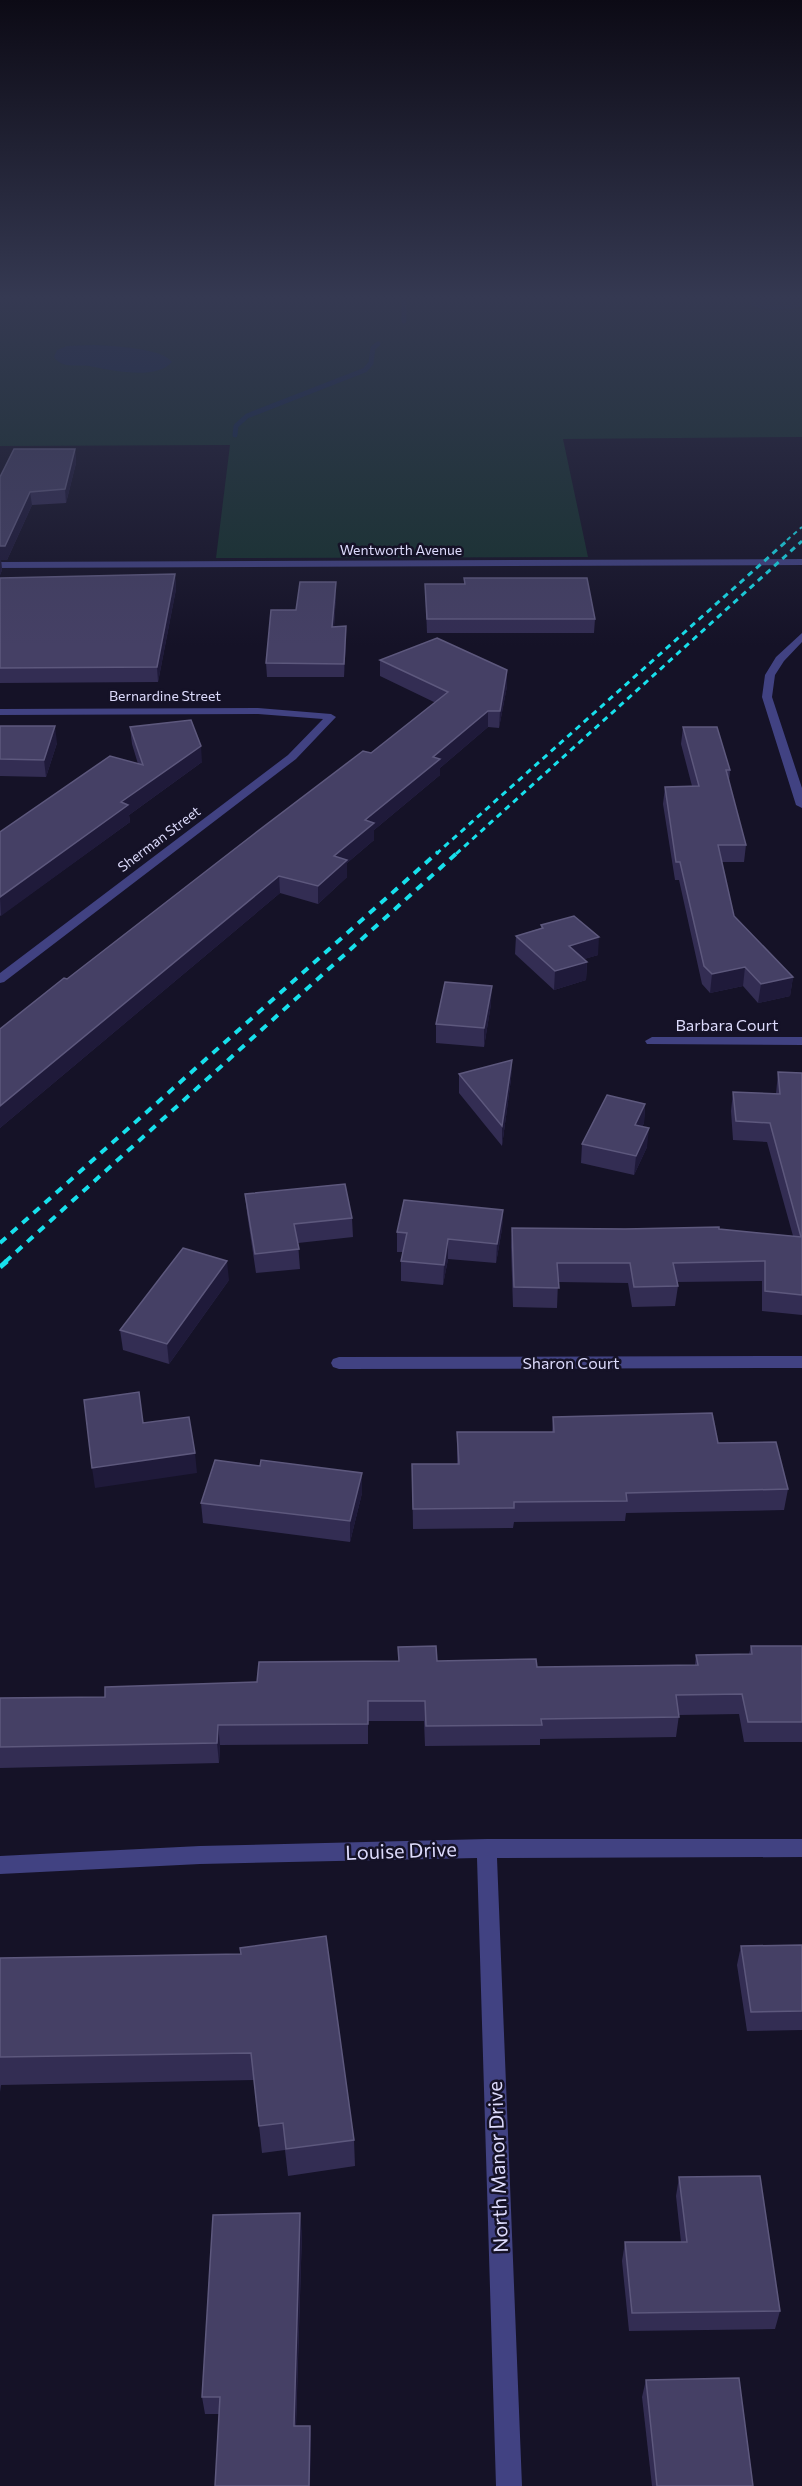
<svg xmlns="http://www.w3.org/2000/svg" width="802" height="2486" font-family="Commissioner,sans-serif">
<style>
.green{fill:#16312e}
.water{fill:#132a4a}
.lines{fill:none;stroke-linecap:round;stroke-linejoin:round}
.stream{stroke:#132a4a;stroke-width:5}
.minor{fill:#414282;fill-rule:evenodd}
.rail-far3{stroke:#17e0ec;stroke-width:2;stroke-dasharray:4.5 4;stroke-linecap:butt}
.rail-far2{stroke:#17e0ec;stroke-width:3;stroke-dasharray:6 5;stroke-linecap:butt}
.rail-far1{stroke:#17e0ec;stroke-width:4;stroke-dasharray:8 7;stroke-linecap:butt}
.rail{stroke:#17e0ec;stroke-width:5;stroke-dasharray:10 9;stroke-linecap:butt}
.wall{fill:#332d53}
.shaded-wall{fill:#1f1a3a}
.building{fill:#454065;stroke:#5d587d;stroke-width:1.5}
.labels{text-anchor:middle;stroke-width:5;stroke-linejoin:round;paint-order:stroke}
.far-street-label{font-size:14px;fill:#dddbfc;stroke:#151227}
.street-label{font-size:16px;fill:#dddbfc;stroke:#151227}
.near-street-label{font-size:20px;fill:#dddbfc;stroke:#151227}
</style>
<rect width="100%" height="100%" fill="#151227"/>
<!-- green -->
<path class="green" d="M 0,298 L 802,298 L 802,437 L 563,439 L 588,557 L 216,558 L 230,445 L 0,446 Z"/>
<!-- water -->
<g class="water">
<path d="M 752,298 L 802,298 L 802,307 C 785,310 765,313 750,304 Z"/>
<path d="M 95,345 C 112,346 162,348 172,362 C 155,381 111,370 89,366 C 76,364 62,369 54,357 L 57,350 L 67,346 Z"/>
</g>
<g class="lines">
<!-- stream -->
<g class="stream">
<path d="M 404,298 L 404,321"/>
<path d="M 235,435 L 236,426 L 247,416 L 365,370 L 371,363 L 373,348 L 378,344"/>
</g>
<!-- minor -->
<g class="minor">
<path d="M 802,559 L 802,565 L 0,568 L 0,562 Z"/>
<path d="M 802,633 L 802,642 L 784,661 L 775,675 L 772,697 L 802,788 L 802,808 L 796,805 L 762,697 L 765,675 L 776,657 Z"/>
<path d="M 258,708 L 331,714 L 336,717 L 296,759 L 4,982 L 0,983 L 0,973 L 288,755 L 323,719 L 258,714 L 0,715 L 0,709 Z"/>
<path d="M 652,1037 L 802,1037 L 802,1045 L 647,1044 L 645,1041 Z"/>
<path d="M 802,1356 L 802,1368 L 339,1369 L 333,1367 L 331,1363 L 333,1359 L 339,1357 Z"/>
<path d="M 487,1839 L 802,1839 L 802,1857 L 497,1858 L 522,2486 L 496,2486 L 477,1858 L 200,1864 L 0,1874 L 0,1856 L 200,1846 Z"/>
</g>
<!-- rail-far3 -->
<path class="rail-far3" d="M 787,540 L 802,527"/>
<!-- rail-far2 -->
<g class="rail-far2">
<path d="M 436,854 L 789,539"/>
<path d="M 456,854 L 802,541"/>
</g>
<!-- rail-far1 -->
<g class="rail-far1">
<path d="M 0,1243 L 438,852"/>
<path d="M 5,1262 L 458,852"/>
</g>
<!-- rail -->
<path class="rail" d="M 0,1267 L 7,1261"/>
</g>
<!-- wall -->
<g class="wall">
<path d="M 75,449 L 76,463 L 66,503 L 32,505 L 7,560 L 1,560 L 2,570 L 0,575 L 0,477 Z"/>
<path d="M 175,574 L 176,589 L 158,682 L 0,683 L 0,578 Z"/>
<path d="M 464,578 L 595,619 L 594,633 L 427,633 L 425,584 L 464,584 Z"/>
<path d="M 336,582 L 336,595 L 334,627 L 346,626 L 346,640 L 344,677 L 267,677 L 266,663 L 296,610 Z"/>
<path d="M 380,660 L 507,686 L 499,728 L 488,727 L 440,768 L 440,775 L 374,830 L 374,840 L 347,863 L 347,877 L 318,904 L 280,893 L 0,1128 L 0,1029 L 371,753 L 436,703 L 380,676 Z"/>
<path d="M 0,726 L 57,743 L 46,777 L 0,776 Z"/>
<path d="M 130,727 L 202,762 L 129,815 L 130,822 L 0,916 L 0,832 L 138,764 L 132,744 Z"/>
<path d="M 683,727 L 730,770 L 729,782 L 746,845 L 744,862 L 722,862 L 734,916 L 793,977 L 790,996 L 758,1003 L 743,986 L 710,993 L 702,984 L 679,880 L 675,880 L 663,804 L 665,787 L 692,786 L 681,744 Z"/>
<path d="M 541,925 L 598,955 L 584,959 L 587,962 L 586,980 L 554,990 L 515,954 L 516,936 L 541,928 Z"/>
<path d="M 491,1004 L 484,1047 L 436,1043 L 436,1024 Z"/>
<path d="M 512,1060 L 511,1079 L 502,1146 L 459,1093 L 459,1074 Z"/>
<path d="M 778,1072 L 802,1073 L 802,1315 L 762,1311 L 762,1281 L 677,1282 L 678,1286 L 675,1306 L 632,1307 L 628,1283 L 558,1282 L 557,1308 L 513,1307 L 511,1247 L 512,1228 L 719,1229 L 793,1236 L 767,1142 L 733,1140 L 731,1111 L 733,1092 L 776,1094 Z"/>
<path d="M 645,1104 L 644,1123 L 642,1127 L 647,1147 L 634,1175 L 581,1163 L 582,1144 Z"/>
<path d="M 245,1194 L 352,1218 L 353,1237 L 298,1243 L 300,1269 L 256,1273 L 247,1213 Z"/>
<path d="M 503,1210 L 502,1229 L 496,1263 L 448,1259 L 443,1285 L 401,1281 L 401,1261 L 403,1252 L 397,1252 L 397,1232 Z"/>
<path d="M 229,1280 L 169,1364 L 123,1350 L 120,1330 Z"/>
<path d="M 553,1417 L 718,1443 L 788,1489 L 784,1510 L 626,1513 L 625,1521 L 514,1522 L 513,1528 L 413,1529 L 412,1464 L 457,1464 L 457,1432 L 552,1432 Z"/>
<path d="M 260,1466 L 362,1493 L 350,1542 L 203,1523 L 201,1503 Z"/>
<path d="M 751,1646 L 802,1646 L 802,1742 L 744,1742 L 739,1714 L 679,1715 L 676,1737 L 540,1739 L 540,1745 L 425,1746 L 424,1721 L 368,1721 L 368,1744 L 220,1745 L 219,1763 L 0,1768 L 0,1698 L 105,1697 L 257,1682 L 437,1661 L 537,1667 L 695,1665 L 696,1655 L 749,1654 Z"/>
<path d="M 802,1945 L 802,2030 L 747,2031 L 737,1965 L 741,1946 Z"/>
<path d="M 241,1954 L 354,2140 L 355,2166 L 288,2176 L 285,2150 L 262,2153 L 254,2080 L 1,2085 L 0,2092 L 0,1958 Z"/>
<path d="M 679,2177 L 780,2311 L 775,2329 L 629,2331 L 622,2261 L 625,2242 L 681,2242 L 676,2196 Z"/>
<path d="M 302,2232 L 296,2426 L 310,2426 L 311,2443 L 219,2414 L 205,2414 L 202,2397 Z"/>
<path d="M 646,2380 L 753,2486 L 652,2486 L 642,2397 Z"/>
</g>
<!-- shaded-wall -->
<g class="shaded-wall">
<path d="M 75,449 L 76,463 L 66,503 L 65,489 Z"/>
<path d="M 30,492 L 32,505 L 7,560 L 1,560 L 2,570 L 0,575 L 0,546 Z"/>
<path d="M 175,574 L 176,589 L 158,682 L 157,667 Z"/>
<path d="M 336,582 L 336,595 L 333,640 L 332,627 Z"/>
<path d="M 346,626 L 346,640 L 344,677 L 344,664 Z"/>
<path d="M 507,670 L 507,686 L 499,728 L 500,711 Z"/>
<path d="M 488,711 L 488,727 L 440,768 L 440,775 L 374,830 L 374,840 L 347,863 L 347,877 L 318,904 L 318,886 L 334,856 L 365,820 L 433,757 Z"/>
<path d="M 55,726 L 57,743 L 46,777 L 44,760 Z"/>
<path d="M 201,746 L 202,762 L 129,815 L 130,822 L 1,916 L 0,897 L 121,802 Z"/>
<path d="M 279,876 L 280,893 L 0,1128 L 0,1106 Z"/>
<path d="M 599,937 L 598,955 L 568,964 L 569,946 Z"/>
<path d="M 587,962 L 586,980 L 554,990 L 555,971 Z"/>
<path d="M 745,967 L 743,986 L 710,993 L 712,974 Z"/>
<path d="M 793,977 L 790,996 L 758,1003 L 761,984 Z"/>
<path d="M 492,986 L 491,1004 L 484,1047 L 484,1028 Z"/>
<path d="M 512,1060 L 511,1079 L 502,1146 L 502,1126 Z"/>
<path d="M 645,1104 L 644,1123 L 633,1144 L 635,1125 Z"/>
<path d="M 649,1128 L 647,1147 L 634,1175 L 636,1156 Z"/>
<path d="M 503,1210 L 502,1229 L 496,1263 L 497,1244 Z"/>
<path d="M 448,1239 L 448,1259 L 443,1285 L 444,1265 Z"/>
<path d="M 227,1261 L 229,1280 L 169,1364 L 167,1344 Z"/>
<path d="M 195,1453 L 197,1473 L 95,1488 L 92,1468 Z"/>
<path d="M 362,1473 L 362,1493 L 350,1542 L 350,1521 Z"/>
<path d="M 218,1725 L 220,1745 L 219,1763 L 217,1743 Z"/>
<path d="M 300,2213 L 302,2232 L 295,2443 L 294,2426 Z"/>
<path d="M 310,2426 L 311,2443 L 310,2486 L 309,2486 Z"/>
</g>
<!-- building -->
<g class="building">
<path d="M 14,449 L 75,449 L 65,489 L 30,492 L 5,546 L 0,546 L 0,477 Z"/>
<path d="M 175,574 L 157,667 L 0,668 L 0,578 Z"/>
<path d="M 464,578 L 587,578 L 595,619 L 427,619 L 425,584 L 465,584 Z"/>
<path d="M 300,582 L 336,582 L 332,627 L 346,626 L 344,664 L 266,663 L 271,610 L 296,610 Z"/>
<path d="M 437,638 L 507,670 L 500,711 L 488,711 L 433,757 L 440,759 L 365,820 L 374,823 L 334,856 L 347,860 L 318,886 L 279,876 L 0,1106 L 0,1029 L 64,978 L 67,979 L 254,834 L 363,751 L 371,753 L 448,692 L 380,660 Z"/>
<path d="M 191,720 L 201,746 L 121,802 L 128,805 L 0,897 L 0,832 L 110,756 L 143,765 L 130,727 Z"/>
<path d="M 0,726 L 55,726 L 44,760 L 0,759 Z"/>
<path d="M 683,727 L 717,727 L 730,770 L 726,770 L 746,845 L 718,845 L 734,916 L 793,977 L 761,984 L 745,967 L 712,974 L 704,966 L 680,862 L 676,862 L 665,787 L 699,786 Z"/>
<path d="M 574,916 L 599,937 L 569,946 L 587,962 L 555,971 L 516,936 L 543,928 L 541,925 Z"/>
<path d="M 445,982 L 492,986 L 484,1028 L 436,1024 Z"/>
<path d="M 512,1060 L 502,1126 L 459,1074 Z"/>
<path d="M 778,1072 L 802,1073 L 802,1295 L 765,1291 L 765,1261 L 673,1263 L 678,1286 L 634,1287 L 630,1263 L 557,1263 L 559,1288 L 514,1287 L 512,1228 L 625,1229 L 719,1227 L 719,1229 L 801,1237 L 770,1123 L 736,1121 L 733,1092 L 780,1094 Z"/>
<path d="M 607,1095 L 645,1104 L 635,1125 L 649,1128 L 636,1156 L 582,1144 Z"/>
<path d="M 345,1184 L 352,1218 L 294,1224 L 299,1249 L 255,1254 L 245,1194 Z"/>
<path d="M 404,1200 L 503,1210 L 497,1244 L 448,1239 L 444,1265 L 401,1261 L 407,1233 L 397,1232 Z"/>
<path d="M 183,1248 L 227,1261 L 167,1344 L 120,1330 Z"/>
<path d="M 139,1392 L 143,1423 L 189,1417 L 195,1453 L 92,1468 L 84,1400 Z"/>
<path d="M 712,1413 L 718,1443 L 776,1442 L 788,1489 L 626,1493 L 627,1501 L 514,1502 L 514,1508 L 413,1509 L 412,1464 L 459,1464 L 457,1432 L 554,1432 L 553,1417 Z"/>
<path d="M 215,1460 L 260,1466 L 261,1460 L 362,1473 L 350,1521 L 201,1503 Z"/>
<path d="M 436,1646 L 437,1661 L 536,1659 L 537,1667 L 698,1665 L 696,1655 L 752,1654 L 751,1646 L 802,1646 L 802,1722 L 748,1722 L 742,1694 L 676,1695 L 679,1717 L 541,1719 L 542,1725 L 426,1726 L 425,1701 L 368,1701 L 368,1724 L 218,1725 L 217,1743 L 0,1747 L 0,1698 L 105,1697 L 105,1687 L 257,1682 L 259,1662 L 399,1661 L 398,1647 Z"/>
<path d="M 326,1936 L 354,2140 L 286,2149 L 283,2123 L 259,2126 L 251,2053 L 0,2057 L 0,1958 L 241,1954 L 240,1948 Z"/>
<path d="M 802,1945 L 802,2011 L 751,2012 L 741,1946 Z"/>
<path d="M 760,2176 L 780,2311 L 632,2313 L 625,2242 L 687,2242 L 679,2177 Z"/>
<path d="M 300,2213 L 294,2426 L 310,2426 L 309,2486 L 215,2486 L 220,2397 L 202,2397 L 213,2215 Z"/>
<path d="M 739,2378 L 753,2486 L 657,2486 L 646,2380 Z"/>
</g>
<!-- sky -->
<linearGradient id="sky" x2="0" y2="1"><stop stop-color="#0c0a15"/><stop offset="0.46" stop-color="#353952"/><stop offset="1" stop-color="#353952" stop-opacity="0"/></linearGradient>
<rect width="802" height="646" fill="url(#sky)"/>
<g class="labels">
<!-- far-street labels -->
<g class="far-street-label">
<text x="401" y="555">Wentworth Avenue</text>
<text x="165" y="701">Bernardine Street</text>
<text transform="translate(159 839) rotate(-37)" y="5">Sherman Street</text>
</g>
<!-- street labels -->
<g class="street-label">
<text x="727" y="1031">Barbara Court</text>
<text x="571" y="1369">Sharon Court</text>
</g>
<!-- near-street labels -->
<g class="near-street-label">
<text transform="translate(401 1851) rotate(-2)" y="7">Louise Drive</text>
<text transform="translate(498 2167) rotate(-92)" y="7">North Manor Drive</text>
</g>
</g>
</svg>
